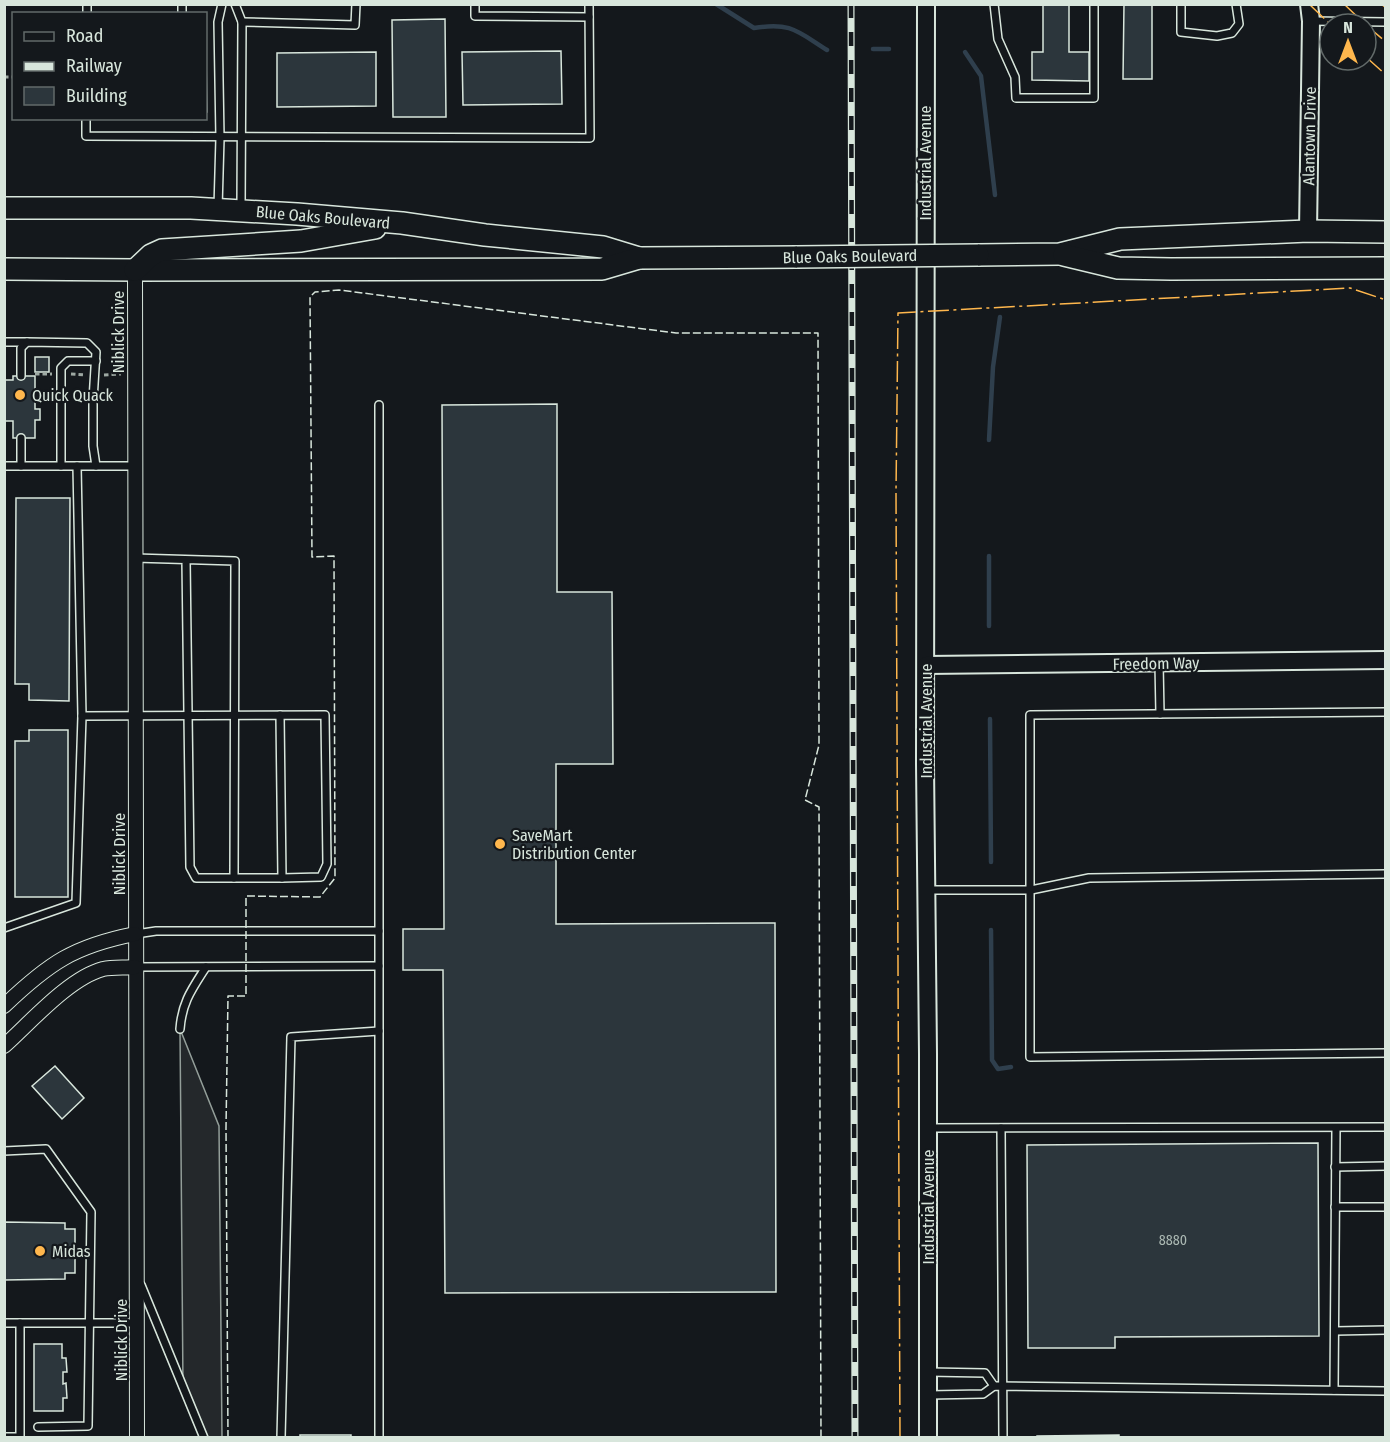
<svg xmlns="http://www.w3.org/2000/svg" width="1390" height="1442" font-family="'Fira Sans Condensed',sans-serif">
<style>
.parking{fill:#24282b;stroke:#939e99;stroke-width:1.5}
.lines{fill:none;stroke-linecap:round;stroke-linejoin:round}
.stream{stroke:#2f3f4d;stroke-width:4.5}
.building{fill:#2c363c;stroke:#d8e6dc;stroke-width:1.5}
.service-casing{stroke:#d8e6dc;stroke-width:10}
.minor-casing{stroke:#d8e6dc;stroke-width:16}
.tertiary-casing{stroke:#d8e6dc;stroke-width:20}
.primary-casing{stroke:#d8e6dc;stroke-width:24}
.path{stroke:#9da8a2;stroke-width:3;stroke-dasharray:4.5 3;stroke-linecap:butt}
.service{stroke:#14181c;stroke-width:7}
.minor{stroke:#14181c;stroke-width:14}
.tertiary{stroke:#14181c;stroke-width:16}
.primary{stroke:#14181c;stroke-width:21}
.rail-casing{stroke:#d8e6dc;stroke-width:7}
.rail{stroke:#14181c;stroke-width:4.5;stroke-dasharray:14;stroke-linecap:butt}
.primary-bridge-casing{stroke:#d8e6dc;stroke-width:24;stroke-linecap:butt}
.primary-bridge{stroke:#14181c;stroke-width:21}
.fence{stroke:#d8e6dc;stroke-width:1.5;stroke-dasharray:8 3;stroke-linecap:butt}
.power{stroke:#ffb74d;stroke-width:1.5;stroke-dasharray:21 4.5 3 4.5;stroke-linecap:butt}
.poi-dot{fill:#ffb74d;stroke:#14181c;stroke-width:2}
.labels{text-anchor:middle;stroke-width:4.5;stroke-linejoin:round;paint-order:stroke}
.number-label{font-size:14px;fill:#adbab4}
.street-label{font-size:16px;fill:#d8e6dc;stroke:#14181c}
.poi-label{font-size:16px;fill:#d8e6dc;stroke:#14181c;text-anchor:start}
</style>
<rect width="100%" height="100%" fill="#14181c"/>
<!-- parking -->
<path class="parking" d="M 180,1029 L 219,1126 L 222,1437 L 204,1437 L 183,1387 Z"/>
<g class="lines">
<!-- stream -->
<g class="stream">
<path d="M 716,4 L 754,28 C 791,22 797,31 827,50"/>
<path d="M 873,49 L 889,49"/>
<path d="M 965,52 L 981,76 L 995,195"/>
<path d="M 989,440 L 993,367 L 1000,317"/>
<path d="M 989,556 L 989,626"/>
<path d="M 990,719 L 991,862"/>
<path d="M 991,930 L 992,1060 L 998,1069 L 1011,1067"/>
</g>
</g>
<!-- building -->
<g class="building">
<path d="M 1043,4 L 1069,4 L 1069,52 L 1089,52 L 1089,81 L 1032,80 L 1032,52 L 1043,52 Z"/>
<path d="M 1124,4 L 1152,4 L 1152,79 L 1123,79 Z"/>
<path d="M 445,19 L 446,117 L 393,117 L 392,20 Z"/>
<path d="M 561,51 L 562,104 L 463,105 L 462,52 Z"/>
<path d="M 376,52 L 376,106 L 277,107 L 277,53 Z"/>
<path d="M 206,56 L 207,112 L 206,112 Z"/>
<rect x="35" y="357" width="14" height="15"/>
<path d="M 13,376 L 35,376 L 35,409 L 40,409 L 40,420 L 35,420 L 35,438 L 13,438 L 13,421 L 4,421 L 4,380 L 13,380 Z"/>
<path d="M 557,404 L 557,592 L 612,592 L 613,764 L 556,764 L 556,924 L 775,923 L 776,1292 L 445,1293 L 443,970 L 403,970 L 403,929 L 444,929 L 442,405 Z"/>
<path d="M 16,498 L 70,498 L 69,701 L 29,700 L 29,684 L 15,684 Z"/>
<path d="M 29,730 L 68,730 L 68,897 L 15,897 L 15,741 L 29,741 Z"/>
<path d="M 55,1066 L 84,1098 L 62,1119 L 32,1086 Z"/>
<path d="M 1318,1143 L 1319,1336 L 1115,1337 L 1115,1348 L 1028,1348 L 1027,1145 Z"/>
<path d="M 4,1222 L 65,1223 L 65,1229 L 75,1229 L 75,1273 L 65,1273 L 65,1279 L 4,1280 Z"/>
<path d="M 34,1344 L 62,1344 L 62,1358 L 66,1358 L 67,1372 L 63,1372 L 63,1384 L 66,1383 L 67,1398 L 63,1398 L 63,1411 L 34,1411 Z"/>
<rect x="300" y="1435" width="51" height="3"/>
<path d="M 1119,1435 L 1119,1438 L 1037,1438 L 1037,1436 Z"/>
</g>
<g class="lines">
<defs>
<g id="service">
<path d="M 182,4 L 182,14"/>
<path d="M 235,4 L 242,22 L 241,207"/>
<path d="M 475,4 L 475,16 L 589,17"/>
<path d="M 994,4 L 998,39 L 1015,77 L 1016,98 L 1094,98 L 1094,4"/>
<path d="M 1181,4 L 1181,32 L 1217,36 L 1232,33 L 1239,24 L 1236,4"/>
<path d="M 87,14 L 87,4"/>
<path d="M 1311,21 L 1386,22"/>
<path d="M 242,22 L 355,25 L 356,4"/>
<path d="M 86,118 L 86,136 L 590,138 L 589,4"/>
<path d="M 218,208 L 220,138 L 218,22 L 222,4"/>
<path d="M 4,342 L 27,342"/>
<path d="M 21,376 L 21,348 L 27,342 L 87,343 L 96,352 L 93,400 L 93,446 L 96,466"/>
<path d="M 379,405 L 379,1438"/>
<path d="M 4,466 L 135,466"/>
<path d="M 21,466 L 21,438"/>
<path d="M 61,466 L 61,368 L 68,361 L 96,361"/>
<path d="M 77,466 L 82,716"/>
<path d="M 135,558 L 235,561 L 234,878 L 196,878 L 190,867 L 186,560"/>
<path d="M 1159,663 L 1160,714"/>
<path d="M 1386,712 L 1030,715 L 1030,1057 L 1386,1053"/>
<path d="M 234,878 L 282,878 L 280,715"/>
<path d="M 927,890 L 1031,890 L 1089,878 L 1386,874"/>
<path d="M 4,928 L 76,903 L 82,716 L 325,715 L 327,864 L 321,877 L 282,878"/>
<path d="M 136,934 L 156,931 L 379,931"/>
<path d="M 135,967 L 379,966"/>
<path d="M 180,1029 C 182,1002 192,989 206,967"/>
<path d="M 929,1128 L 1386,1127"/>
<path d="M 1001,1128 L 1003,1438"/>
<path d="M 4,1151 L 46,1149 L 91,1212 L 88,1426 L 38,1427"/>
<path d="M 1335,1167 L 1386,1166"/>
<path d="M 1335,1207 L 1386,1207"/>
<path d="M 141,1285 L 204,1438"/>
<path d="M 4,1323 L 137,1323"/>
<path d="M 1335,1331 L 1386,1330"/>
<path d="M 929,1372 L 985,1373 L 994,1386"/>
<path d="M 1334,1390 L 1336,1128"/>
<path d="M 929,1395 L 983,1394 L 994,1386 L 1386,1391"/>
<path d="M 4,1437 L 20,1437 L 20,1323"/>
<path d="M 281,1438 L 291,1037 L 379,1031"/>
</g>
<g id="minor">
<path d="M 135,270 L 137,1438"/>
<path d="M 4,1006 C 49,963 74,946 135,934"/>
<path d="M 4,1046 C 30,1023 69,978 103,969 C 113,967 125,968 135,967"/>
</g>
<g id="tertiary">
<path d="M 926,4 L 925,764 L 928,1054 L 928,1438"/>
<path d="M 1308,231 L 1311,21 L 1309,4"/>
<path d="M 926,665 L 1386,660"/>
</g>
<g id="primary">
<path d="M 4,208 L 191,208 L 297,214 L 402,223 L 485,235 L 603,247 L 639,258"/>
<path d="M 978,255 L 1060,254 L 1120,239 L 1308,231 L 1386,232"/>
<path d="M 1064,255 L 1118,268 L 1171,269 L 1386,268"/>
<path d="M 4,269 L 135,270 L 602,269 L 639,258 L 797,257"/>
<path d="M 135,270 L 151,255 L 162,250 L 301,241 L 375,228"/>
</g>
</defs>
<!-- service casing -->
<use href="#service" class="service-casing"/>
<!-- minor casing -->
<use href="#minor" class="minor-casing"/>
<!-- tertiary casing -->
<use href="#tertiary" class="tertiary-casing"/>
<!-- primary casing -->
<use href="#primary" class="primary-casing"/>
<!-- path -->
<g class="path">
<path d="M 4,77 L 14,77"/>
<path d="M 35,374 L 52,374"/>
<path d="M 71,374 L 85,375"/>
<path d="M 104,375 L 121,374"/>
</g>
<!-- service -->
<use href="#service" class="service"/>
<!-- minor -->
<use href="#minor" class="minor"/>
<!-- tertiary -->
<use href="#tertiary" class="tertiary"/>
<!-- primary -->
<use href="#primary" class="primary"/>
<defs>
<path id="rail" d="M 851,4 L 855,1438"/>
</defs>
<!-- rail casing -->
<use href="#rail" class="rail-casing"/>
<!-- rail -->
<use href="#rail" class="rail"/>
<defs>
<path id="primary-bridge" d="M 797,257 L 978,255"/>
</defs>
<!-- primary-bridge casing -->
<use href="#primary-bridge" class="primary-bridge-casing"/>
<!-- primary-bridge -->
<use href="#primary-bridge" class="primary-bridge"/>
<!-- fence -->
<path class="fence" d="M 228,1438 L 226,1128 L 228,996 L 246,996 L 246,896 L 320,897 L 335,878 L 334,556 L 312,557 L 310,297 L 315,292 L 339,290 L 676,333 L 818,333 L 819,734 L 819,745 L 805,800 L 819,807 L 821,1438"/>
<!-- power -->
<g class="power">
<path d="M 1309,4 L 1330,24"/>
<path d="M 1344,4 L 1365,24"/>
<path d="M 1381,4 L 1386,8"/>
<path d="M 1366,25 L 1386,42"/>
<path d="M 1366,57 L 1386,75"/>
<path d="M 900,1438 L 896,492 L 898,313 L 1350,288 L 1386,300"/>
</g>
</g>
<!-- markers -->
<g class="poi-dot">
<circle cx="20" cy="395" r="6"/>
<circle cx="500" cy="844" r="6"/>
<circle cx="40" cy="1251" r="6"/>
</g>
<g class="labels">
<!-- number labels -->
<g class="number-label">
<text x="1173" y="1245">8880</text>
</g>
<!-- street labels -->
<g class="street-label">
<text transform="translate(1309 136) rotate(-89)" y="6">Alantown Drive</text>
<text transform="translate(925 163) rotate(-90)" y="6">Industrial Avenue</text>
<text transform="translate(323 217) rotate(5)" y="6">Blue Oaks Boulevard</text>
<text transform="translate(850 256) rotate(-1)" y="6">Blue Oaks Boulevard</text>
<text transform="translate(118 332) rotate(-90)" y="6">Niblick Drive</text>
<text transform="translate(1156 663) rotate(-1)" y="6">Freedom Way</text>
<text transform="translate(926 721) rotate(-90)" y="6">Industrial Avenue</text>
<text transform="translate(119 854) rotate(-90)" y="6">Niblick Drive</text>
<text transform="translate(928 1207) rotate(-90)" y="6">Industrial Avenue</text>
<text transform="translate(121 1340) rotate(-90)" y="6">Niblick Drive</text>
</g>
<!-- poi labels -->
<g class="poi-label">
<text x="32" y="401">Quick Quack</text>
<text x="512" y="841">SaveMart<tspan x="512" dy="18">Distribution Center</tspan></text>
<text x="52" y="1257">Midas</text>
</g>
</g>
<!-- border -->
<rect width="1390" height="1442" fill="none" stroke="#d8e6dc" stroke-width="12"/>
<!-- legend -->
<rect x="12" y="12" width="195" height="108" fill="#14181c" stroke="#626a69" stroke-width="1.5"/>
<rect x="24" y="32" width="30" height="9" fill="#14181c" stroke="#626a69" stroke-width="1.5"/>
<text x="66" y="42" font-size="18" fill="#d8e6dc">Road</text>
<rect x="24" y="62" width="30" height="9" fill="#d8e6dc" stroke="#626a69" stroke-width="1.5"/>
<text x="66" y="72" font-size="18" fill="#d8e6dc">Railway</text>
<rect x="24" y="87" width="30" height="18" fill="#2c363c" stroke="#626a69" stroke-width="1.5"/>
<text x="66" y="102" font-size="18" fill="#d8e6dc">Building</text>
<!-- north arrow -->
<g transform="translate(1348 42)"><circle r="28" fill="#14181c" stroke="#626a69" stroke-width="1.5"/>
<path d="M0-4.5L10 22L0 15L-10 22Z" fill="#ffb74d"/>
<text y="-9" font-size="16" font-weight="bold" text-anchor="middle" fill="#d8e6dc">N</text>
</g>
</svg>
